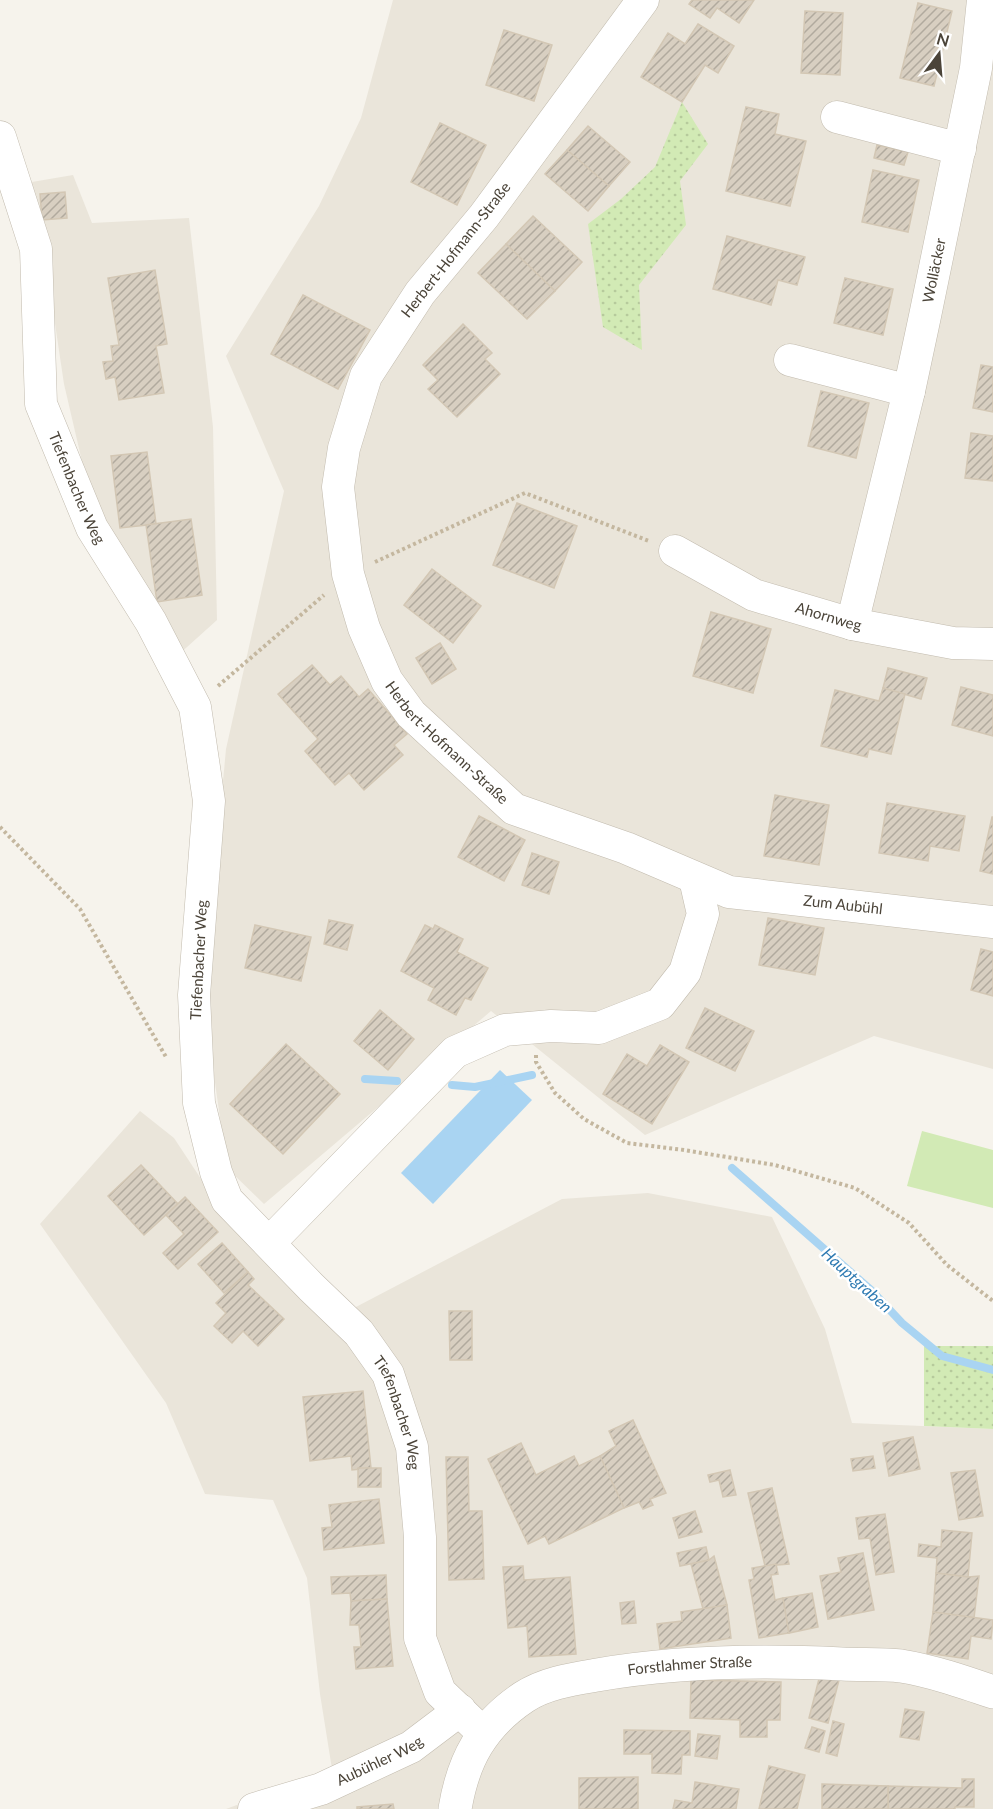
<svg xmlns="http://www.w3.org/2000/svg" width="993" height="1809" font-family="Lato,sans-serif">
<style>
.residential{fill:#eae5da}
.grass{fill:url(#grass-dots)}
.pitch{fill:#d2eab5}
.water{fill:#a9d4f2}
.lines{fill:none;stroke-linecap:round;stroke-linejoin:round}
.stream{stroke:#a9d4f2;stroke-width:8}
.building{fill:url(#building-hatch);stroke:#d3c7b4;stroke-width:1.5}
.minor-casing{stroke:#c2bbae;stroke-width:33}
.tertiary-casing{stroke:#c2bbae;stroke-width:34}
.path{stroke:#c4b79f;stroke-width:4;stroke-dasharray:3 3;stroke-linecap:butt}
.minor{stroke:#fff;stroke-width:32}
.tertiary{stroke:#fff;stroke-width:33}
.labels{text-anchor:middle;stroke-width:5;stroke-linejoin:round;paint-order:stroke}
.street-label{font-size:15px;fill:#4b4439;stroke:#fff}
.water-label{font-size:16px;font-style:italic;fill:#2e7ab2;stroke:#fff}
</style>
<defs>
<pattern id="grass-dots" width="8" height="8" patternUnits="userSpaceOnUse" patternTransform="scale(1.5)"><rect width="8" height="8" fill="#d2eab5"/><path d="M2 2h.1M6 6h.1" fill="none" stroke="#b6ca9c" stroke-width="1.8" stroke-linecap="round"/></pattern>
<pattern id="building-hatch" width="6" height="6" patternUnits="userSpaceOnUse" patternTransform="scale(1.5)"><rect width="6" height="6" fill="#d8cfc1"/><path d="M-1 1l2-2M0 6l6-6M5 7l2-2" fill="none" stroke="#b1aa9e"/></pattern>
</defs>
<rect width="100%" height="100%" fill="#f6f3ec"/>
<!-- residential -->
<g class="residential">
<path d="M 393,0 L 993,0 L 993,1069 L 874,1036 L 645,1135 L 491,1011 L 264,1204 L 227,1168 L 203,997 L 226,749 L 284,491 L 226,356 L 319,206 L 361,118 Z"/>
<path d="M 73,175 L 92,223 L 189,218 L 213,427 L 217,620 L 177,656 L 94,513 L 64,384 L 41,230 L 26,183 Z"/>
<path d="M 140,1111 L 174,1138 L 207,1188 L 333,1319 L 562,1199 L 648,1193 L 772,1217 L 825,1329 L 852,1423 L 993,1429 L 993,1809 L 226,1809 L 332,1769 L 320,1694 L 307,1578 L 273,1500 L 205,1494 L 166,1403 L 40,1224 Z"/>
</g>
<!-- grass -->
<g class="grass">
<path d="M 682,102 L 708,144 L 680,181 L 686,225 L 639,285 L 642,350 L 603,327 L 588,224 L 621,199 L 655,167 Z"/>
<path d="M 924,1346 L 993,1346 L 993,1429 L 924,1426 Z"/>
</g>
<!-- pitch -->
<path class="pitch" d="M 922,1131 L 993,1150 L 993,1208 L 907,1186 Z"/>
<!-- water -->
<path class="water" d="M 500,1070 L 532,1100 L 433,1204 L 401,1173 Z"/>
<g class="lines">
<!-- stream -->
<g class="stream">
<path d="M 365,1079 L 397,1081"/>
<path d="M 452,1085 L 475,1087 L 532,1075"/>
<path d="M 732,1168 L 871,1290 L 902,1323 L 942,1356 L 993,1370"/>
</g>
</g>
<!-- building -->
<g class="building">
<path d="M 692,0 L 754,0 L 739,23 L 717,8 L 710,18 L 689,4 Z"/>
<path d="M 918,3 L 952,11 L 934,86 L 900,78 Z"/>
<path d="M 805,11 L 843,13 L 840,75 L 801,73 Z"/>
<path d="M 698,24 L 734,46 L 718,73 L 705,65 L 682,102 L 641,77 L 668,33 L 685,44 Z"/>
<path d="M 504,30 L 552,45 L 534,101 L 486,85 Z"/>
<path d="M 746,107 L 779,114 L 775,134 L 806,141 L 790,206 L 726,191 Z"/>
<path d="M 440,123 L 486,145 L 457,205 L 411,182 Z"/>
<path d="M 588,126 L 630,162 L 609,186 L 567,150 Z"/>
<path d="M 877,145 L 908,152 L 904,165 L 874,158 Z"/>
<path d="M 567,150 L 609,186 L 588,211 L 545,174 Z"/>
<path d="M 873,170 L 919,180 L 908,232 L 862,222 Z"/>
<path d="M 65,192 L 67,218 L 42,220 L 40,194 Z"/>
<path d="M 533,216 L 582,262 L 555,291 L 506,244 Z"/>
<path d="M 727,236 L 805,257 L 797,285 L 778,280 L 771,305 L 713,289 Z"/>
<path d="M 506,244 L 555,291 L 527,319 L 478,273 Z"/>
<path d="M 155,270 L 167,344 L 156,346 L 164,393 L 119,400 L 115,377 L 106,379 L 103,362 L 113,361 L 111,346 L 119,345 L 108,278 Z"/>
<path d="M 845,278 L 893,289 L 883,335 L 834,323 Z"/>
<path d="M 303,295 L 370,330 L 338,389 L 271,354 Z"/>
<path d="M 463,324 L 492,353 L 485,359 L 500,374 L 457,417 L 428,389 L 438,380 L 423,365 Z"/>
<path d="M 981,365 L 993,367 L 993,412 L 973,408 Z"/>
<path d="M 821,391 L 869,403 L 856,458 L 808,446 Z"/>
<path d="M 971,433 L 993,436 L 993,481 L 965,478 Z"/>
<path d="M 147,452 L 156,524 L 120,528 L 111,456 Z"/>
<path d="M 517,503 L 577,526 L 554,588 L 493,565 Z"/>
<path d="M 191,519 L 202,595 L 157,602 L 146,525 Z"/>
<path d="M 432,569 L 481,606 L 453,643 L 404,605 Z"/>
<path d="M 711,612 L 771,629 L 753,693 L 693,676 Z"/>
<path d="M 440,643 L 456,669 L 432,684 L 416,658 Z"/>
<path d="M 312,665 L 330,685 L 341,676 L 359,697 L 368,689 L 407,734 L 394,745 L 403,755 L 364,790 L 349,773 L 335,785 L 305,751 L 318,739 L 278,694 Z"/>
<path d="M 888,668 L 927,678 L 921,699 L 883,688 Z"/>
<path d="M 961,687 L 993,695 L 993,736 L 952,725 Z"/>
<path d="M 883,688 L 905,694 L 891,754 L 869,749 L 867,757 L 821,746 L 835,690 L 879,701 Z"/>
<path d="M 775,795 L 829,805 L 819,865 L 764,856 Z"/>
<path d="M 887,803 L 965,816 L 959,851 L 930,846 L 928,861 L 879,853 Z"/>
<path d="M 479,816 L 525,840 L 504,881 L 458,857 Z"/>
<path d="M 992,817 L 993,817 L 993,874 L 980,871 Z"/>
<path d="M 532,853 L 559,862 L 549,894 L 522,885 Z"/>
<path d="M 768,918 L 824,928 L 815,975 L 759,965 Z"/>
<path d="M 329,920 L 353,925 L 347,950 L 324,944 Z"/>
<path d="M 255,925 L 311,937 L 301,981 L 245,968 Z"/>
<path d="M 425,925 L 433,929 L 435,925 L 463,939 L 457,952 L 488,968 L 471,1000 L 465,998 L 456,1015 L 428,1000 L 434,988 L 401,971 Z"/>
<path d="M 981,949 L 993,952 L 993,996 L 971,990 Z"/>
<path d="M 705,1008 L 754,1031 L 735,1071 L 686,1048 Z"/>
<path d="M 380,1010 L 414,1039 L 388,1070 L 354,1041 Z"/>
<path d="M 286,1044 L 340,1094 L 283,1154 L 230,1104 Z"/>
<path d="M 660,1045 L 689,1062 L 652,1124 L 603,1094 L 627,1054 L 647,1066 Z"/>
<path d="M 141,1165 L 178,1204 L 144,1235 L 108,1196 Z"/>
<path d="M 185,1197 L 218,1232 L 178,1269 L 163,1253 L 184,1234 L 166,1215 Z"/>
<path d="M 222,1243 L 248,1272 L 224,1293 L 198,1264 Z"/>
<path d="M 248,1272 L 254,1279 L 248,1285 L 284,1319 L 258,1346 L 243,1331 L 232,1343 L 214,1326 L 226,1313 L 216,1303 Z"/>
<path d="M 449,1311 L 472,1311 L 472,1360 L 450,1360 Z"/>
<path d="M 363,1391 L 371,1468 L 352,1470 L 351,1456 L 310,1461 L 303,1397 Z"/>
<path d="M 633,1420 L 666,1493 L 650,1499 L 653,1505 L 643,1509 L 639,1502 L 624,1508 L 600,1456 L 616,1446 L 609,1431 Z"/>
<path d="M 913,1437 L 920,1469 L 889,1476 L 883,1443 Z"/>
<path d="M 521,1443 L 536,1475 L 574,1456 L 579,1466 L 600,1456 L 624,1508 L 549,1544 L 545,1536 L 528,1544 L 488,1459 Z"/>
<path d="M 873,1456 L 875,1468 L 853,1471 L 851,1459 Z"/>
<path d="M 446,1457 L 468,1457 L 469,1511 L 482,1511 L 484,1579 L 449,1580 Z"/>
<rect x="358" y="1468" width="23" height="19"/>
<path d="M 730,1470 L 736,1495 L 723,1497 L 719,1480 L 710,1482 L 708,1475 Z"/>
<path d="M 975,1470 L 983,1516 L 959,1520 L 951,1473 Z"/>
<path d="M 772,1488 L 789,1564 L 765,1566 L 748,1493 Z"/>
<path d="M 379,1499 L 384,1543 L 324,1550 L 322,1528 L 332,1527 L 329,1505 Z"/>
<path d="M 695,1511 L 702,1532 L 679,1538 L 673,1518 Z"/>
<path d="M 885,1514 L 894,1572 L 876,1575 L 870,1538 L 859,1539 L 856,1518 Z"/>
<path d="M 942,1530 L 972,1533 L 968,1577 L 936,1573 L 937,1558 L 918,1556 L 919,1544 L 941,1547 Z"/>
<path d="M 706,1547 L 709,1560 L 680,1566 L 677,1553 Z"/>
<path d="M 863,1553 L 874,1610 L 828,1619 L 820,1576 L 841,1572 L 838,1558 Z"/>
<path d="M 714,1556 L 727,1605 L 703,1609 L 691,1564 L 709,1560 Z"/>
<path d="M 776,1564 L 778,1574 L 771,1575 L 775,1600 L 783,1598 L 789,1633 L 759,1638 L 749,1580 L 754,1579 L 752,1568 Z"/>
<path d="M 523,1566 L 524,1580 L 570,1577 L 576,1654 L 529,1657 L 527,1626 L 508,1628 L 503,1567 Z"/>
<path d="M 936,1573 L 968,1577 L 979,1576 L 974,1618 L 933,1612 Z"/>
<path d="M 386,1575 L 387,1599 L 351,1601 L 350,1593 L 332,1594 L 331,1577 Z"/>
<path d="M 812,1593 L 818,1627 L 789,1633 L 783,1598 Z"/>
<path d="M 387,1599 L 393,1666 L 356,1669 L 354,1647 L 361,1647 L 359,1625 L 350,1625 L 351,1601 Z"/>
<path d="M 634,1601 L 636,1623 L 622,1624 L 620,1603 Z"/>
<path d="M 727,1605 L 731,1638 L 660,1649 L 657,1624 L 682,1621 L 681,1612 Z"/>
<path d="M 933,1612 L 993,1620 L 991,1639 L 971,1636 L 968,1659 L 927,1653 Z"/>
<path d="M 820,1675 L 839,1680 L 828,1723 L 809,1718 Z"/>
<path d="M 691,1680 L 781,1682 L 780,1720 L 767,1720 L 767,1737 L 740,1737 L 740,1720 L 690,1718 Z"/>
<path d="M 905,1709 L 924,1712 L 919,1740 L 900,1737 Z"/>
<path d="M 833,1721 L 844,1724 L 837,1756 L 826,1753 Z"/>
<path d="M 812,1727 L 825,1731 L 819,1752 L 805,1748 Z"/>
<path d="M 624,1730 L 690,1731 L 690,1755 L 682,1755 L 681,1774 L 652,1773 L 652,1754 L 624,1754 Z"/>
<path d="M 698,1734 L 720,1736 L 717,1759 L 695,1756 Z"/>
<path d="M 769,1766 L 805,1775 L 797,1809 L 759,1809 Z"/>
<path d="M 638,1777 L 638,1809 L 579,1809 L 579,1778 Z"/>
<path d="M 962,1779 L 974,1779 L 974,1807 L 955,1807 L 955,1809 L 888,1809 L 888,1786 L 962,1788 Z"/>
<path d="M 695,1782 L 739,1789 L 736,1809 L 673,1809 L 675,1800 L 692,1803 Z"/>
<path d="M 822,1784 L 888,1786 L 888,1809 L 822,1809 Z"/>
<path d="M 393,1804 L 394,1809 L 357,1809 L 357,1807 Z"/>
</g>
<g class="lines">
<defs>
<g id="minor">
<path id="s1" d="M 643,0 L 484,216 L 420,293 L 366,376 L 344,448 L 338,487 L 348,574 L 364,628 L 387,681 L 411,714 L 514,809 L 626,848 L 729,892 L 993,922"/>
<path d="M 837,117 L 960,149"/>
<path id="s2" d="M 0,137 L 36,249 L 41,404 L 92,528 L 151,622 L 195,707 L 209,801 L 194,995 L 199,1103 L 216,1172 L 227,1200 L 311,1287 L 359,1333 L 388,1374 L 412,1447 L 420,1537 L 420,1638 L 440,1692 L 484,1734"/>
<path d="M 790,360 L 909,391"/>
<path id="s3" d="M 675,551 L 754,595 L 852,624 L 953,643 L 993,644"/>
<path id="s4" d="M 852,624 L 909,391 L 925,316 L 976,68 L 983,0"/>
<path d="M 270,1242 L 455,1052 L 505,1030 L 551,1026 L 599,1028 L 660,1004 L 685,972 L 703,914 L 695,879"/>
<path id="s5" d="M 254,1809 L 321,1789 L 411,1747 L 460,1710"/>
</g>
<g id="tertiary">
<path id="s6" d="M 455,1809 C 463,1760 482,1725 524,1697 C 545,1683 573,1679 597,1675 C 678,1661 761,1660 842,1664 C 861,1665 882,1664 901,1666 C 932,1671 964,1682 993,1692"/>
</g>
</defs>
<!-- minor casing -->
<use href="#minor" class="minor-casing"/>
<!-- tertiary casing -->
<use href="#tertiary" class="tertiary-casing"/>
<!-- path -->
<g class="path">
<path d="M 375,562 L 525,493 L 649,541"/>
<path d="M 218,686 L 324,595"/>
<path d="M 0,827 L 80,909 L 166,1057"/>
<path d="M 536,1055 L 536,1062 L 555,1093 L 584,1119 L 627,1143 L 684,1150 L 775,1165 L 855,1188 L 909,1223 L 947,1265 L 993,1301"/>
</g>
<!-- minor -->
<use href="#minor" class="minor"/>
<!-- tertiary -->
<use href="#tertiary" class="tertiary"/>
</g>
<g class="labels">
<!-- street labels -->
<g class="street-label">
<text transform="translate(456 250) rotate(-52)" y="5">Herbert-Hofmann-Straße</text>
<text dy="5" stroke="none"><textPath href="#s4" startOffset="363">Wolläcker</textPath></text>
<text dy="5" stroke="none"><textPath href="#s2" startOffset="364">Tiefenbacher Weg</textPath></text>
<text dy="5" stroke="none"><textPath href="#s3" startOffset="168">Ahornweg</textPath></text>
<text dy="5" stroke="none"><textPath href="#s1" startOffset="870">Herbert-Hofmann-Straße</textPath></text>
<text dy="5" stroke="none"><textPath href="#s1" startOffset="1310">Zum Aubühl</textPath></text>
<text transform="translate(199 960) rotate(-87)" y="5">Tiefenbacher Weg</text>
<text dy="5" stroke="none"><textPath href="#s2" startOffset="1390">Tiefenbacher Weg</textPath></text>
<text dy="5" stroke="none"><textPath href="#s6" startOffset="306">Forstlahmer Straße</textPath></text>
<text dy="5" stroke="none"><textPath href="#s5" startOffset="135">Aubühler Weg</textPath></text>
</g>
<!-- water labels -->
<g class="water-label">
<text transform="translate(857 1280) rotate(42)" y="6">Hauptgraben</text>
</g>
</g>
<!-- north arrow -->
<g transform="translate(939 54) rotate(16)" stroke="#ffffff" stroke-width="4.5" paint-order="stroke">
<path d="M0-4.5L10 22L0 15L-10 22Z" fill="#4b4439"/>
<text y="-9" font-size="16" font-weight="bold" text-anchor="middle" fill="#4b4439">N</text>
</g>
</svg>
